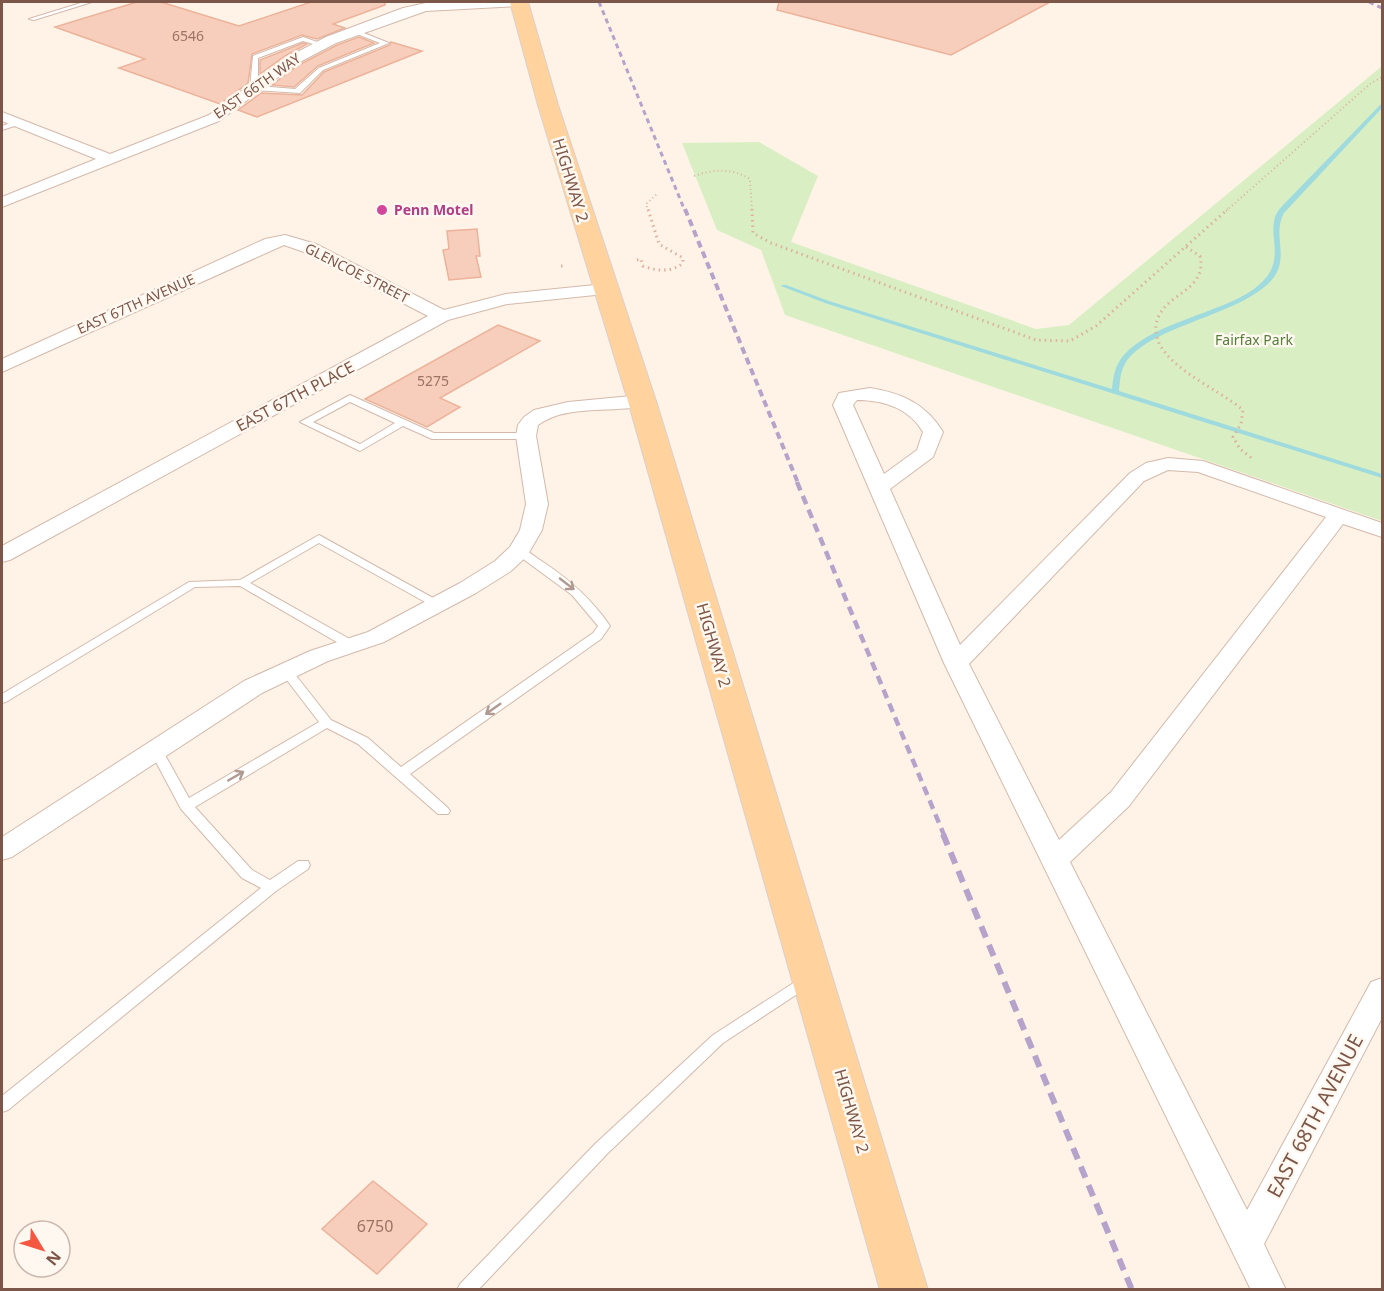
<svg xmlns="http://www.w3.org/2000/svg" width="1384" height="1291" font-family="'Noto Sans',sans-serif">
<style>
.green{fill:#d9efc3}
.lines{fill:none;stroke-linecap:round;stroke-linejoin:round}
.stream{fill:#9edade;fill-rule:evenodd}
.building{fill:#f7cebc;stroke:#ecb29a;stroke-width:1.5}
.lane-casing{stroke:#d3b9ab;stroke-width:2}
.street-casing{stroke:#d3b9ab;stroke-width:2}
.primary-casing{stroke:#dad0cc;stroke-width:2}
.path-far1{stroke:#ddb19e;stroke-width:2;stroke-dasharray:1 3;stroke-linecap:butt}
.path{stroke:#ddb19e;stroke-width:3;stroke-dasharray:1.5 4;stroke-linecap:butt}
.lane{fill:#fff;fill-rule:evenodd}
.street{fill:#fff;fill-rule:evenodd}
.primary{fill:#ffd29e;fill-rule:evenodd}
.rail-far3{stroke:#b5a3cb;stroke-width:3;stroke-dasharray:5 4;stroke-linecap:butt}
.rail-far2{stroke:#b5a3cb;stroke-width:4;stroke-dasharray:7 4.5;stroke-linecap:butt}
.rail-far1{stroke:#b5a3cb;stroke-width:4.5;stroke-dasharray:9 6;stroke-linecap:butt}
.rail{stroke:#b5a3cb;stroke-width:6;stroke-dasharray:12 8;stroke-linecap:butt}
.oneway{stroke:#b09a91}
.hotel-dot{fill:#d1479c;stroke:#fff8f0;stroke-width:2}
.labels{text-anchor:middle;stroke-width:5;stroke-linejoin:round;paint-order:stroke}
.number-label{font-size:14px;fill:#9b7465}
.far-street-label{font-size:14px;fill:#7c5648;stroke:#fff8f0}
.far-hotel-label{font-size:14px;font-weight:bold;fill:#b23c85;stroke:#fff8f0;text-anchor:start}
.far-park-label{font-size:14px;fill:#557d3c;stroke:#fff8f0}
.street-label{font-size:16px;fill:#7c5648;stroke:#fff8f0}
.near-number-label{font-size:16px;fill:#9b7465}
.near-street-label{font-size:20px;fill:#7c5648;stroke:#fff8f0}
</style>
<rect width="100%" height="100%" fill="#fff3e7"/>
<!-- green -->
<path class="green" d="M 1382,66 L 1382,521 L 785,315 L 761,250 L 717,230 L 682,143 L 759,142 L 818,176 L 791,242 L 1036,329 L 1069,325 Z"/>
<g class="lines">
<!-- stream -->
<path class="stream" d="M 1382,103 L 1382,108 L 1284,213 C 1271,236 1292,259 1270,282 C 1235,317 1146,327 1125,364 C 1120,372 1120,382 1119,391 L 1382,474 L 1382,478 L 825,303 L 781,286 L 782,285 L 786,285 L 829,301 L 1112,389 C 1113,380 1114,370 1119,362 C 1142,325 1215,315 1251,291 C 1272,276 1277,264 1274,240 C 1273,232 1273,224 1275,217 C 1277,211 1282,206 1286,202 Z"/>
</g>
<!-- building -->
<g class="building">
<path d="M 137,2 L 161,2 L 239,26 L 311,2 L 385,2 L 385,5 L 333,24 L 345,28 L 317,39 L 302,35 L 252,54 L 248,83 L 220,104 L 119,68 L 145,59 L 55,27 Z"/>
<path d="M 779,2 L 1050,2 L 951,55 L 777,10 Z"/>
<path d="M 359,37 L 374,43 L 318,66 L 294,87 L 272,85 L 297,66 L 337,45 Z"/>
<path d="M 391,42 L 422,51 L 257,117 L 238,110 L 261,93 L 302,95 L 324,72 L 390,45 Z"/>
<path d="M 303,43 L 307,44 L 285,56 L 260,74 L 260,60 Z"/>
<path d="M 477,229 L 480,256 L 476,256 L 481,277 L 449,280 L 443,250 L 449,249 L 447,231 Z"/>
<path d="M 498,325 L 540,341 L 440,398 L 460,407 L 427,427 L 365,399 Z"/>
<path d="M 373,1181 L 427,1224 L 377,1274 L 322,1229 Z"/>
</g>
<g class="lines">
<defs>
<g id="lane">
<path d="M 84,2 L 92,2 L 34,20 L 29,19 Z"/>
<path d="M 352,30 L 356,30 L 389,43 L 323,70 L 300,93 L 254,90 L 250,88 L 253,56 L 303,37 L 323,44 L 320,46 L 303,41 L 258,58 L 258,86 L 295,89 L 319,68 L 380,43 L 352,32 Z"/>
<path d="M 18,120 L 22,122 L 21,124 L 2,130 L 2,126 Z"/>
<path d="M 350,395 L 434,433 L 526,433 L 531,436 L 526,439 L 432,439 L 403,426 L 360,451 L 300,422 ZM 350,402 L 395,423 L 360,444 L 313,422 Z"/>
<path d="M 319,535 L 444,604 L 442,607 L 434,607 L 319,543 L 250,583 L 355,642 L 357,645 L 355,648 L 347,648 L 240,586 L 195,587 L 6,702 L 2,703 L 2,694 L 189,582 L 240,580 Z"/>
<path d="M 519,548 C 528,550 535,557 543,562 C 570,580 592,599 610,626 L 601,639 L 410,774 L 448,808 L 450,811 L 448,814 L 438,814 L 358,744 L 327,728 L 195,807 L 252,870 L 270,880 L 298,861 L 308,861 L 310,865 L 308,869 L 276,891 L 8,1110 L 2,1112 L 2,1096 L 261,888 L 242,878 L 181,809 L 149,749 L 150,746 L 160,746 L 189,798 L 319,722 L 280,671 L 286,667 L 290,668 L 331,720 L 368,738 L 401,767 L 593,633 L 598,626 L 572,595 L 515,553 L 513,551 L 515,549 Z"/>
<path d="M 809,973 L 814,975 L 816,979 L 814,983 L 723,1043 L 607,1154 L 478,1290 L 457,1290 L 460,1284 L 595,1144 L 713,1035 Z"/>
</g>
<g id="street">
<path d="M 458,2 L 525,2 L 519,6 L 426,11 L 336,43 L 296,64 L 219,121 L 2,207 L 2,197 L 96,159 L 2,121 L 2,112 L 110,154 L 209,115 L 286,58 L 326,37 L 403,8 L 426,3 Z"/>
<path d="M 285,235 L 316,244 L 444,310 L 506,294 L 605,284 L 611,285 L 614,289 L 611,293 L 605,294 L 507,304 L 448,320 L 10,560 L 2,562 L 2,546 L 428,316 L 304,252 L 284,245 L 2,372 L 2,359 L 265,239 Z"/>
<path d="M 870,388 C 902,393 926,404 943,432 L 933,457 L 890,489 L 960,645 L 1130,473 L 1146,463 L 1168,458 L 1203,461 L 1382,523 L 1382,537 L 1343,524 L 1129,806 L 1070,862 L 1247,1210 L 1371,982 L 1382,978 L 1382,1018 L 1264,1244 L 1286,1290 L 1251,1290 L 944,663 L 833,405 L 839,393 ZM 857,400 C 883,400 909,408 923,432 L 917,450 L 884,474 L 853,405 ZM 1168,470 L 1198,472 L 1326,517 L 1111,792 L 1059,840 L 969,664 L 1144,481 Z"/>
<path d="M 642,395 L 649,397 L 652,401 L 649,405 C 615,414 568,403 538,425 L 536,436 L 548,504 L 542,530 L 527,556 L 511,571 L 476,593 L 384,642 L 328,661 L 262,693 L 12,857 L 2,860 L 2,837 L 244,681 L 310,651 L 368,632 L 460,583 L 495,561 L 510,547 L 520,530 L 526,504 L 516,436 L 518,425 L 524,417 L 534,410 L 568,402 Z"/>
</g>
<path id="primary" d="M 510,2 L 528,2 L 558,105 L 656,401 L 928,1290 L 880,1290 L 628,401 L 538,105 Z"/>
</defs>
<!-- lane casing -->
<use href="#lane" class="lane-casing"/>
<!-- street casing -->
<use href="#street" class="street-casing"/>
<!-- primary casing -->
<use href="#primary" class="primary-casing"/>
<!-- path-far1 -->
<g class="path-far1">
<path d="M 694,176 C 714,169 732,168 750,179 L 752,211"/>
<path d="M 648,211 L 646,204 L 657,194"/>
<path d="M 1226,211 L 1370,84 L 1382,77"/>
</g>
<!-- path -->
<g class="path">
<path d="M 752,209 L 753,233 L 771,243 L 1036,340 L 1070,341 L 1096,326 L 1228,209"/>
<path d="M 1186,247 L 1200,256 C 1208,294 1160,292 1156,326 C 1152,363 1218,388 1243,410 L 1241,424 L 1233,437 L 1240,449 L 1253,459"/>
<path d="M 637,260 L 641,259 L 643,266 C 657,271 671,273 683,263 L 683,258 L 659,244 L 648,209"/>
<path d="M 561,266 L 564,266"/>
</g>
<!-- lane -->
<use href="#lane" class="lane"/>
<!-- street -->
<use href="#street" class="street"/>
<!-- primary -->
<use href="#primary" class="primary"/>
<!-- rail-far3 -->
<g class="rail-far3">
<path d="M 599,2 L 685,211"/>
<path d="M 1369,2 L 1382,8"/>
</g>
<!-- rail-far2 -->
<path class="rail-far2" d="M 685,209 L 798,483"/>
<!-- rail-far1 -->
<path class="rail-far1" d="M 797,482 L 944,835"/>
<!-- rail -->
<path class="rail" d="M 943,834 L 1132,1290"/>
</g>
<!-- one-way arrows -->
<defs><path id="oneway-shaft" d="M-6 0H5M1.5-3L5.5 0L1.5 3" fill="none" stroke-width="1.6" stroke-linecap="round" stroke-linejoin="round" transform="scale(1.5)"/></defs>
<g class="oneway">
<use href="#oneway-shaft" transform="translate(567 584) rotate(38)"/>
<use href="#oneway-shaft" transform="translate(493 709) rotate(145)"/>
<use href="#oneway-shaft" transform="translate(236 776) rotate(-30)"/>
</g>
<!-- markers -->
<circle class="hotel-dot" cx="382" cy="210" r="6"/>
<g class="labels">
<!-- number labels -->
<g class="number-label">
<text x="188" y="41">6546</text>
<text x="433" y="386">5275</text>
</g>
<!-- far-street labels -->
<g class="far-street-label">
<text transform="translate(257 86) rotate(-35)" y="5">EAST 66TH WAY</text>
<text transform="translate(357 273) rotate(27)" y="5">GLENCOE STREET</text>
<text transform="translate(136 304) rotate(-24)" y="5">EAST 67TH AVENUE</text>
</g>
<!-- far-hotel labels -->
<g class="far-hotel-label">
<text x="394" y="215">Penn Motel</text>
</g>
<!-- far-park labels -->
<g class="far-park-label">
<text x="1254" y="345">Fairfax Park</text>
</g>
<!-- street labels -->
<g class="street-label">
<text transform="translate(571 180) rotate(73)" y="6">HIGHWAY 2</text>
<text transform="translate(295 396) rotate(-28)" y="6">EAST 67TH PLACE</text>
<text transform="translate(714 645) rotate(74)" y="6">HIGHWAY 2</text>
<text transform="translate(852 1111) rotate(74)" y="6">HIGHWAY 2</text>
</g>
<!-- near-number labels -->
<g class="near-number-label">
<text x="375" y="1232">6750</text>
</g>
<!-- near-street labels -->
<g class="near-street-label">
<text transform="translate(1315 1116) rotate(-62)" y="7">EAST 68TH AVENUE</text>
</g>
</g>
<!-- border -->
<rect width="1384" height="1291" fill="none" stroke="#7c5648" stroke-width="6"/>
<!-- north arrow -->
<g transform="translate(42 1249) rotate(128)"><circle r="28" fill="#fff8f0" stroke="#cbb7ad" stroke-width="1.5"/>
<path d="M0-4.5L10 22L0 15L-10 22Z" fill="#f55840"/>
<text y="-9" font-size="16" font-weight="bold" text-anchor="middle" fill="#7c5648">N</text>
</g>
</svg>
